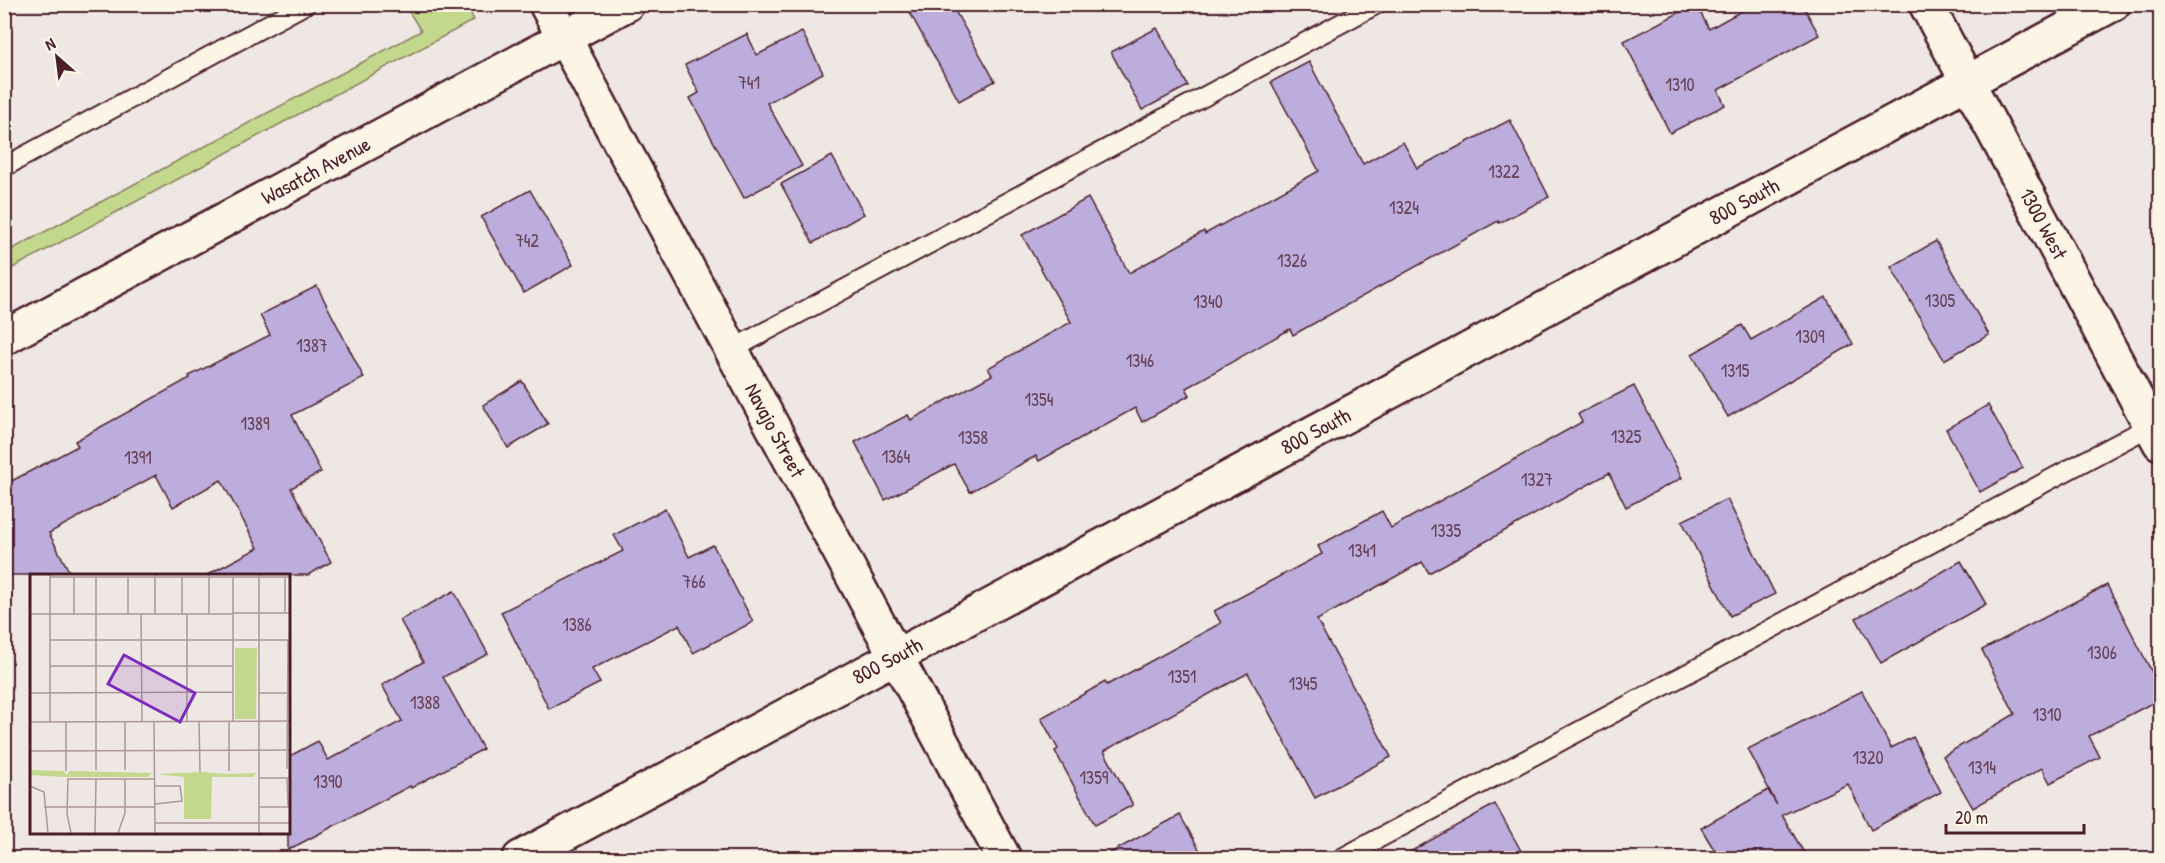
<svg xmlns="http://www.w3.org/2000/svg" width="2165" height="863" font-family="'Patrick Hand',sans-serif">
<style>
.green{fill:#c3d88d;stroke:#867c5c;stroke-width:1.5}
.building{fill:#bdaddd;stroke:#4a1f2b;stroke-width:1.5}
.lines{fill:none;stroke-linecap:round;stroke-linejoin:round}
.lane-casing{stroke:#4a1f2b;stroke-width:22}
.street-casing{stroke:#4a1f2b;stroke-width:38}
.lane{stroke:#fcf5e5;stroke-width:18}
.street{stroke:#fcf5e5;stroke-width:33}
.labels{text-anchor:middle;stroke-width:4.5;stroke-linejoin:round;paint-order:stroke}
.number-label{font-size:18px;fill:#674258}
.street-label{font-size:21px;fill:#4a1f2b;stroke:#fcf5e5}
.inset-road{fill:none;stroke:#ad9799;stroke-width:1.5}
.view{fill:#7b2cbf;fill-opacity:0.15;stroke:#7b2cbf;stroke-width:3}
.inset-edge{fill:none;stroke:#4a1f2b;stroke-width:3}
</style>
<rect width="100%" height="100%" fill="#efe7e3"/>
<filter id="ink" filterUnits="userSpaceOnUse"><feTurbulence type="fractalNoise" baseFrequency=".0167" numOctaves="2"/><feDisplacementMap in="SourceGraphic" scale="12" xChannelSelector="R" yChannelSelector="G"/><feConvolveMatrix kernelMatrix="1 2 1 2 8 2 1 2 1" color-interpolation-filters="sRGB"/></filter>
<g filter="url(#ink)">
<!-- green -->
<path class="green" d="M 405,5 L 466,5 L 474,20 L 5,272 L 5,253 L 421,31 Z"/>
<!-- building -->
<g class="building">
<path d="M 905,4 L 951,4 L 995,81 L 959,101 Z"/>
<path d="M 1696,4 L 1709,29 L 1754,4 L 1802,4 L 1819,35 L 1718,90 L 1725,105 L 1670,133 L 1624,41 Z"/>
<path d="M 1157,28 L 1188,86 L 1142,110 L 1111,52 Z"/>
<path d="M 802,32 L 823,73 L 767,103 L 802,166 L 744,198 L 690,98 L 699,93 L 685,65 L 747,34 L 757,55 Z"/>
<path d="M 1309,62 L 1363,164 L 1403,142 L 1417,168 L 1510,120 L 1549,197 L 1499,223 L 1498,221 L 1293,335 L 1290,329 L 1186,388 L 1190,395 L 1142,422 L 1135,408 L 1039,461 L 1036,456 L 970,492 L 954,464 L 885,500 L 855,442 L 908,415 L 911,420 L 992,375 L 988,368 L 1071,322 L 1022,235 L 1088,198 L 1129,273 L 1204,231 L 1205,234 L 1319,171 L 1271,82 Z"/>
<path d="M 832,156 L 864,214 L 813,243 L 781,184 Z"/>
<path d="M 530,190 L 573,265 L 524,293 L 481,217 Z"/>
<path d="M 1936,241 L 1989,335 L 1944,360 L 1891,267 Z"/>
<path d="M 317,286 L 364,378 L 292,415 L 321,472 L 291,488 L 331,562 L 308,575 L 207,575 L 258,548 L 221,480 L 173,507 L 156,475 L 49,533 L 71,575 L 4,575 L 4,485 L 78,446 L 75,441 L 190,378 L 189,376 L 270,335 L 260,315 Z"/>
<path d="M 1826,297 L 1853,344 L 1728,417 L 1692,354 L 1742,325 L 1751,340 Z"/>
<path d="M 522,381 L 548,424 L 508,448 L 483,405 Z"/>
<path d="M 1634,386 L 1682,478 L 1626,507 L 1609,473 L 1429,573 L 1422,562 L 1317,620 L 1391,757 L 1315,798 L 1248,673 L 1104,751 L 1133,805 L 1095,825 L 1055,751 L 1058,749 L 1041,718 L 1105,682 L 1107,685 L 1221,623 L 1214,611 L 1322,554 L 1318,546 L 1382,511 L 1391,528 L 1582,422 L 1578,414 Z"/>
<path d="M 1988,405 L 2023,468 L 1980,492 L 1946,429 Z"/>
<path d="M 1727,499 L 1775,594 L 1730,616 L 1682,521 Z"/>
<path d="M 665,509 L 689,557 L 713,545 L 753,622 L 693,653 L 679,625 L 592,669 L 600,683 L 549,709 L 501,612 L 623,551 L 614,535 Z"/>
<path d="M 1961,561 L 1986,604 L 1881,663 L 1856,618 L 1911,588 L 1911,590 Z"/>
<path d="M 2107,585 L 2160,688 L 2160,699 L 2089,736 L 2100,757 L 2050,783 L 2042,768 L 1973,808 L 1943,756 L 2015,714 L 1982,650 Z"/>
<path d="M 454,591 L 488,654 L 443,677 L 483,749 L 411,788 L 410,786 L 288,850 L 288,757 L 318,741 L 328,760 L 402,721 L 382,685 L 423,662 L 400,620 Z"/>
<path d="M 1862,691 L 1891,748 L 1913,737 L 1941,792 L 1871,830 L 1848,784 L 1782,815 L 1807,858 L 1719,858 L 1701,828 L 1768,790 L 1777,805 L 1748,749 Z"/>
<path d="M 1495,804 L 1525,858 L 1399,858 Z"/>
<path d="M 1180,815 L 1204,858 L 1101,858 Z"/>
</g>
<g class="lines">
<defs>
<g id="lane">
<path d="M 4,167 L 306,4"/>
<path d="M 731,350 L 1377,4"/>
<path d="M 1342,858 L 2158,422"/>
</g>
<g id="street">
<path id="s1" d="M 546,4 L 1004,858"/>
<path id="s2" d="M 1926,4 L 2160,443"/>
<path id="s3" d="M 4,338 L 627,4"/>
<path id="s4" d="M 520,858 L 2113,4"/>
</g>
</defs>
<!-- lane casing -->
<use href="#lane" class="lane-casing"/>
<!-- street casing -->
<use href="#street" class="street-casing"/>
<!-- lane -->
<use href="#lane" class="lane"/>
<!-- street -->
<use href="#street" class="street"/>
</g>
</g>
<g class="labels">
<!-- number labels -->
<g class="number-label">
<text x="749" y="89">741</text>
<text x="1680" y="91">1310</text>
<text x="1504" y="178">1322</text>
<text x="1404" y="214">1324</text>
<text x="527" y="247">742</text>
<text x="1292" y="267">1326</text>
<text x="1940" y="307">1305</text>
<text x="1208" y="308">1340</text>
<text x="1810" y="343">1309</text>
<text x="312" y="352">1387</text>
<text x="1140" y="367">1346</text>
<text x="1735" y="377">1315</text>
<text x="1039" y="406">1354</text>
<text x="255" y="430">1389</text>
<text x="1626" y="443">1325</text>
<text x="973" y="444">1358</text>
<text x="896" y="463">1364</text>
<text x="138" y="464">1391</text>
<text x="1537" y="486">1327</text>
<text x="1446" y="537">1335</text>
<text x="1362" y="557">1341</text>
<text x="694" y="588">766</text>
<text x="577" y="631">1386</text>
<text x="2102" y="659">1306</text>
<text x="1182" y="683">1351</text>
<text x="1303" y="690">1345</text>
<text x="425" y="709">1388</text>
<text x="2047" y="721">1310</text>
<text x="1868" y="764">1320</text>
<text x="1982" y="774">1314</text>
<text x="1094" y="784">1359</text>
<text x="328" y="788">1390</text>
</g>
<!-- street labels -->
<g class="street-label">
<text dy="7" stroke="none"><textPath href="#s3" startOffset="354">Wasatch Avenue</textPath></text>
<text dy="7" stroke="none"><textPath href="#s4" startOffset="1389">800 South</textPath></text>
<text dy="7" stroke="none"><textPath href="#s2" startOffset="249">1300 West</textPath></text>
<text dy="7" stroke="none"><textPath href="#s4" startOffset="903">800 South</textPath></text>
<text dy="7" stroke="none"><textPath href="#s1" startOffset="484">Navajo Street</textPath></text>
<text dy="7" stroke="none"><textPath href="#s4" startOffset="417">800 South</textPath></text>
</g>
</g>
<!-- overview -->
<g transform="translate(30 574)">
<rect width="260" height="260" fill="#efe7e3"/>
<path d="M 205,74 L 227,74 L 226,145 L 205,145 ZM 0,196 L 34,197 L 37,201 L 39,197 L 122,199 L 118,203 L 34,203 L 0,201 ZM 172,198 L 197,200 L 226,199 L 223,203 L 182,203 L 181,245 L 154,245 L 154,203 L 126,200 Z" fill="#c3d88d"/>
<path class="inset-road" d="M 179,0 L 179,40M 229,0 L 229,259M 20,3 L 260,3M 98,3 L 98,40M 152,3 L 152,40M 203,3 L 203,147M 255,3 L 255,39M 203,39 L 260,39M 0,40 L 203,40M 44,40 L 44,3M 111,40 L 112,148M 125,40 L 125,0M 157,40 L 157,147M 20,66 L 260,66M 20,92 L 203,92M 0,119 L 203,118M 229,119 L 260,119M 169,147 L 170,198M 199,147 L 199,197M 0,148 L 260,147M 20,148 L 20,0M 36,148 L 36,197M 95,148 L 95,196M 124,148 L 125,259M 0,177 L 260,176M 257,195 L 258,66M 66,196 L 66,3M 229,204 L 260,204M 257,204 L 258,232M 0,212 L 14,218 L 18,259M 125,212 L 150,212 L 152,227 L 125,230M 14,233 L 125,233M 229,233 L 260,233M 125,249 L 260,249M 41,259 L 37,240 L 38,205 L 125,205M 65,259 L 66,205M 88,259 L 95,239 L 95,205"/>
<path class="view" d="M 94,81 L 165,119 L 150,148 L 78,110 Z"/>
<rect width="260" height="260" class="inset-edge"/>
</g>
<!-- margin -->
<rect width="2165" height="863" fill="none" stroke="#fcf5e5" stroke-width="24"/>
<rect x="12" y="12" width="2141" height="839" fill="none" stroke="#4a1f2b" stroke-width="2" filter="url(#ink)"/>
<!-- north arrow -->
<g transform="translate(57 57) rotate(332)" stroke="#fcf5e5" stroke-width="4.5" paint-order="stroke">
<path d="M0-4.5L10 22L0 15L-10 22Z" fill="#4a1f2b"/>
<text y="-9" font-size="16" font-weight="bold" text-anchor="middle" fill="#4a1f2b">N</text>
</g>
<!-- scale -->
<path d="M1946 824v9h138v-9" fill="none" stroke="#4a1f2b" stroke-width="3"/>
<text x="1955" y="824" font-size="18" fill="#4a1f2b" stroke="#fcf5e5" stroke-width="4.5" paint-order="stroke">20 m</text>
</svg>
